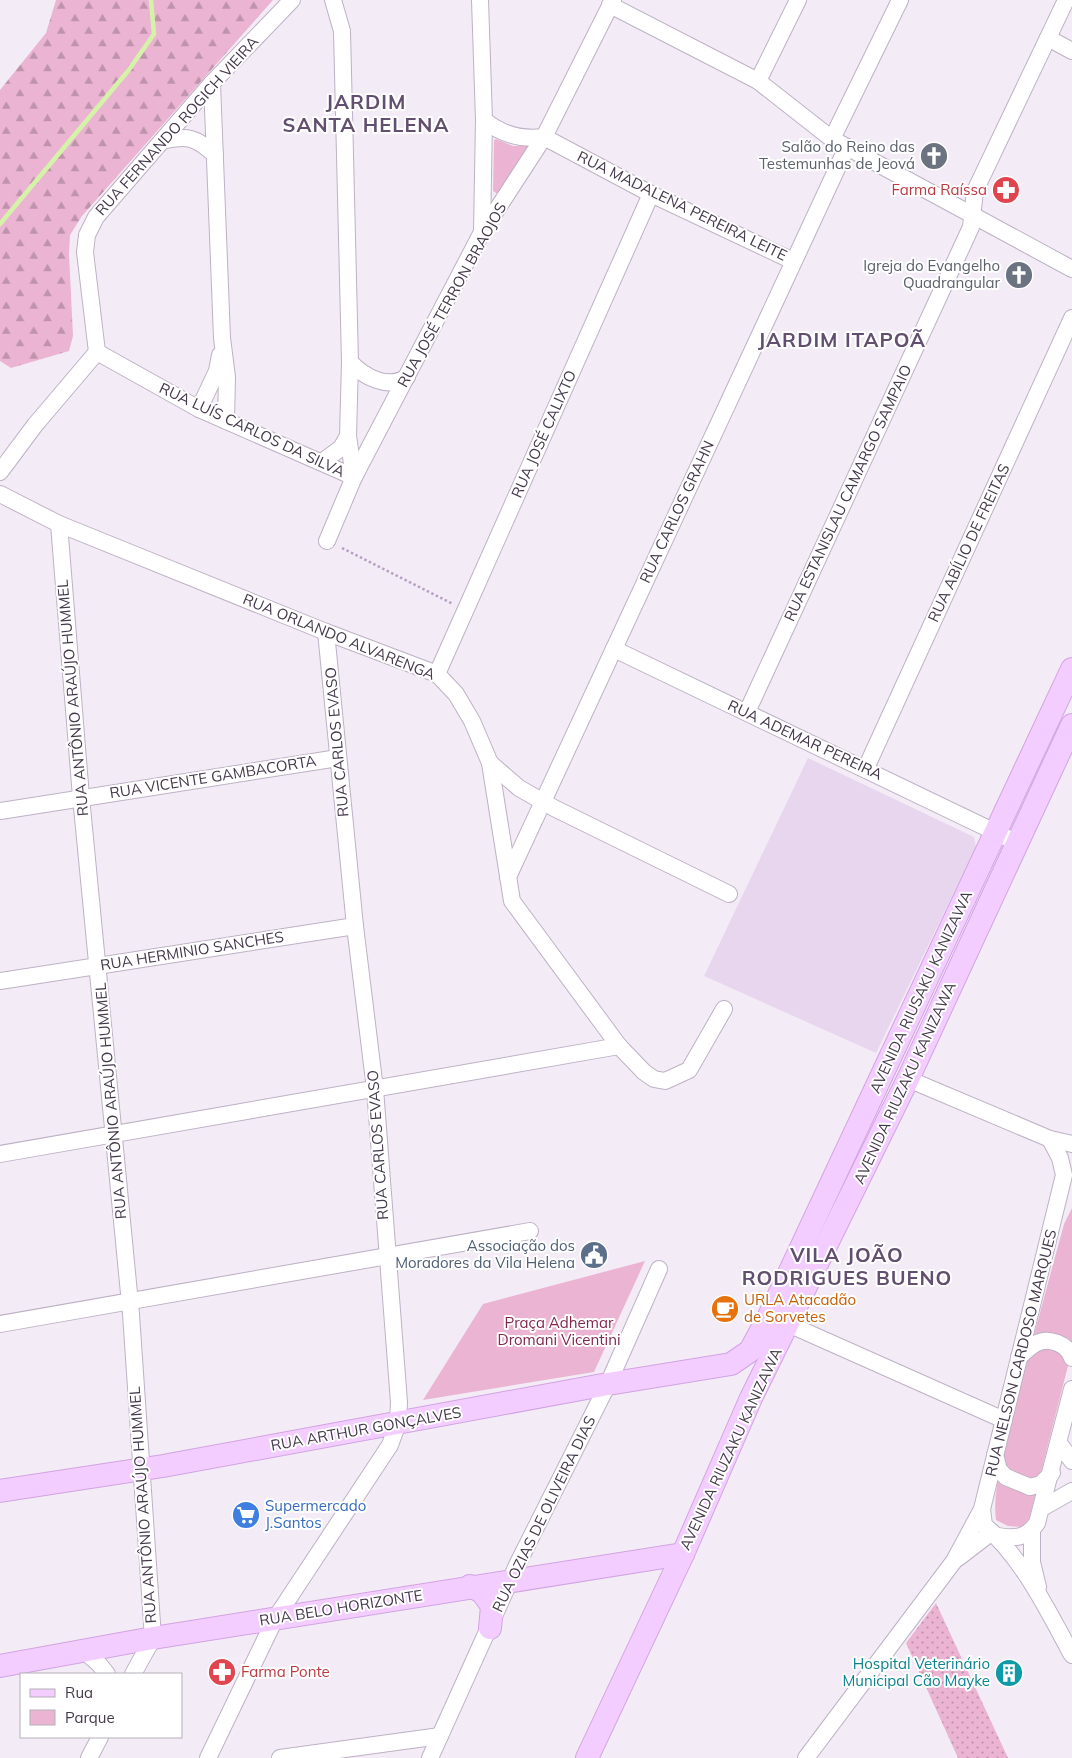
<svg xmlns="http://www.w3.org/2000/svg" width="1072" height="1758" font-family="Mulish,sans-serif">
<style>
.education{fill:#e8d6ef}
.grass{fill:url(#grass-dots)}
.forest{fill:url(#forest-firs)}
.park{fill:#ebb4d2}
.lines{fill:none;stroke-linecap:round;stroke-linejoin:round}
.stream{stroke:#d5f3a8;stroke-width:4.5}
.street-casing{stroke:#beb1c5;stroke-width:18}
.secondary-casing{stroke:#d2a3e3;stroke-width:24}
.path{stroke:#b79ec5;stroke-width:2.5;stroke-dasharray:2.5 2.5;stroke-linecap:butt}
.street{stroke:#fff;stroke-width:16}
.secondary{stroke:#f3cdff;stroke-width:22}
.labels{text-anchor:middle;stroke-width:4;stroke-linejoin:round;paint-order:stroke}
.street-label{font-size:15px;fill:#44394b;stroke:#fff}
.worship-label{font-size:15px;fill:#5b616d;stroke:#fff;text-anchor:end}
.health-label{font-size:15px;fill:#be3a42;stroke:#fff;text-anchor:end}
.service-label{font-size:15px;fill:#4e5e75;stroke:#fff;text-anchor:end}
.food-label{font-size:15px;fill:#c56008;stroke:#fff;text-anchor:start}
.park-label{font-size:15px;fill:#81284a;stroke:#fff}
.shop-label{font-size:15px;fill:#366cbe;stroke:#fff;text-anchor:start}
.culture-label{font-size:15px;fill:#0d838f;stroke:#fff;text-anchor:end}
.district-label{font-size:20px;font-weight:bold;letter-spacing:1px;fill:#624f6f;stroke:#fff}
</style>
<defs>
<pattern id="grass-dots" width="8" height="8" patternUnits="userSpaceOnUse" patternTransform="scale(1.25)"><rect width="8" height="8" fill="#ebb4d2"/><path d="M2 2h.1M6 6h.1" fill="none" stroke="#c093ac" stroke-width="1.8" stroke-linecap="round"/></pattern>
<pattern id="forest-firs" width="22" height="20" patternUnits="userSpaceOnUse" patternTransform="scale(1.25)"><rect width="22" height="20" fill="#ebb4d2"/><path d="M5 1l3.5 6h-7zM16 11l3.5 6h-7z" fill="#c093ac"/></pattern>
</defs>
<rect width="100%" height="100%" fill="#f3ecf6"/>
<!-- education -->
<path class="education" d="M 808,758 L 974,837 L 976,847 L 876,1053 L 704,976 Z"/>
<!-- grass -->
<path class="grass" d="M 936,1603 L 1008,1758 L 958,1758 L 906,1643 Z"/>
<!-- forest -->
<path class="forest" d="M 56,0 L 273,0 L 82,216 L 70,235 L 69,254 L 73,336 L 69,351 L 11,368 L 0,361 L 0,90 L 46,33 Z"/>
<!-- park -->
<g class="park">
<path d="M 496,139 L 513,146 L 527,146 L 527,149 L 499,193 L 496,193 L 493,191 L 494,140 Z"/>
<path d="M 1072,1208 L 1072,1350 L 1029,1519 L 1022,1527 L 1008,1526 L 996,1520 C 992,1489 1004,1456 1011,1426 C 1027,1358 1046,1291 1064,1224 Z"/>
<path d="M 645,1261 L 594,1372 L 423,1400 L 483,1304 Z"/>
</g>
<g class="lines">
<!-- stream -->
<path class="stream" d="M 0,224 L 128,71 L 154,34 L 151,0"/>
<defs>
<g id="street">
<path d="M 333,0 L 342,31 L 350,362 L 348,436 L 354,477"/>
<path d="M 480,0 L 484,120 L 482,232"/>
<path d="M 610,5 L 758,81 L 832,139 L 1072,269"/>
<path d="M 1048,38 L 1072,51"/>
<path d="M 758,81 L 798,0"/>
<path d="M 212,83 L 222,338 L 227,377 L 226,421"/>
<path d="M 484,120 C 502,135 521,140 544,137"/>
<path d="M 544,137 L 651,194 L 793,261"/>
<path d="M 832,139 L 900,0"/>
<path d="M 162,141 C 187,135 196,137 215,155"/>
<path d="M 97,352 L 85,252 L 87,235 L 96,217 L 212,83 L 292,0"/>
<path d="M 97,352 L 199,409 L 354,477"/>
<path d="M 350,362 C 364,377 388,390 407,377"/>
<path d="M 199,409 L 217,371 L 220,355"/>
<path d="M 322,462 L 341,448 L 348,436"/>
<path d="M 0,472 L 35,425 L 97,352"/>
<path d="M 0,494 L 59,524 L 326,632 L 437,674 L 456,694 L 472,721 L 490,763 L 512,901 L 619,1046 L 644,1072 L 654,1079 L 665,1081 L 689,1070 L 724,1009"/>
<path d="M 59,524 L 81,797 L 131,1314 L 153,1638 L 133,1674"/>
<path d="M 327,541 L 354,477 L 481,234 L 544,137 L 613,0"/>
<path d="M 614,649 L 1018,843"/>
<path d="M 437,674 L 651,194"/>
<path d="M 747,712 L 971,227 L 975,191 L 1066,0"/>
<path d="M 490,763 L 519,788 L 554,808 L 729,894"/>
<path d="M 866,768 L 1072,318"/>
<path d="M 0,811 L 338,758"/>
<path d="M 508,877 L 847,147"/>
<path d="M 0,981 L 355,926"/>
<path d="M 908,1079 L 1050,1139 L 1072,1144"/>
<path d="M 0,1154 L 619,1046"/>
<path d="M 777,1319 L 1004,1420"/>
<path d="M 0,1324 L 530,1231"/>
<path d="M 1019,1357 C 1024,1353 1029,1347 1035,1344 C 1048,1336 1068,1344 1072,1358"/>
<path d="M 1059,1443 L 1072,1461"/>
<path d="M 995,1455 L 999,1470 L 1006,1477 L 1030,1487 L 1041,1484 L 1052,1473"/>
<path d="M 1042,1508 L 1072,1491"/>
<path d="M 982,1509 L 984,1525 C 1023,1559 1047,1609 1072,1655"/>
<path d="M 1032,1530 L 1032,1562 L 1038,1587"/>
<path d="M 998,1536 C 1015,1539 1027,1538 1037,1523 L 1072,1389"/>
<path d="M 958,1558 L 992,1532"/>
<path d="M 84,1651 L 99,1664 L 107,1674"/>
<path d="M 89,1758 L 100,1737"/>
<path d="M 208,1758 L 275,1619 L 390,1445 L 398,1423 L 399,1402 L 375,1089 L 355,926 L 326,632"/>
<path d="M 280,1758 L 440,1736"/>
<path d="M 430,1758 L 518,1563 L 608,1384 L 659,1269"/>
<path d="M 806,1758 L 954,1561 L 982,1509 L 1064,1175 L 1060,1158 L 1050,1139"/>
</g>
<g id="secondary">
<path d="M 0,1491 L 163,1466 L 608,1384 L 731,1364 L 750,1351 L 769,1316 L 1072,669"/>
<path d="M 470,1586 L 482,1592 L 492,1606 L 490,1628"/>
<path d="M 0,1666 L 153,1638 L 683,1554"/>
<path d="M 587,1758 L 683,1554 L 751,1398 L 908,1079 L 1072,725"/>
</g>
</defs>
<!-- street casing -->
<use href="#street" class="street-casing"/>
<!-- secondary casing -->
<use href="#secondary" class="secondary-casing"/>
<!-- path -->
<path class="path" d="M 342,548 L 453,604"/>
<!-- street -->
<use href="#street" class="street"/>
<!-- secondary -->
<use href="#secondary" class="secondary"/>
</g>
<!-- icons -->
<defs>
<symbol id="church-disc" viewBox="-11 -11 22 22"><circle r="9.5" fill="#6b7280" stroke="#fff"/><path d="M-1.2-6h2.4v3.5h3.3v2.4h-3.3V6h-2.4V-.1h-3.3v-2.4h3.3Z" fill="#fff"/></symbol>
<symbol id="pharmacy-disc" viewBox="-11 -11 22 22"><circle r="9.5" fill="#e0444e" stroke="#fff"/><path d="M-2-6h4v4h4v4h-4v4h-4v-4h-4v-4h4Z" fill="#fff"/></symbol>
<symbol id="civic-disc" viewBox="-11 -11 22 22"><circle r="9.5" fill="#5c6f8a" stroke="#fff"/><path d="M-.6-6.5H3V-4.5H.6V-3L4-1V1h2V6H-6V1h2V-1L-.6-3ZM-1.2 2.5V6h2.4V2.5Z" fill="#fff"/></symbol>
<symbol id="cafe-disc" viewBox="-11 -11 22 22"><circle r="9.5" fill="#e8710a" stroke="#fff"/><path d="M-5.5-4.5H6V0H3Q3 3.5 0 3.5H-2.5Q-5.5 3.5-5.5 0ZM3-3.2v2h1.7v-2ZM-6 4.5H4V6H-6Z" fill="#fff"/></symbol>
<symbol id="supermarket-disc" viewBox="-11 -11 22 22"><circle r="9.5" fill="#3f7fe0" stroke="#fff"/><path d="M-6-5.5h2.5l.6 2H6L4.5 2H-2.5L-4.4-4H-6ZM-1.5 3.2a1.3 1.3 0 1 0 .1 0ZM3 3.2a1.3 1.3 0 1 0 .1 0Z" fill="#fff"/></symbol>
<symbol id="building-disc" viewBox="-11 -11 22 22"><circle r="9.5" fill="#0f9aa8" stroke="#fff"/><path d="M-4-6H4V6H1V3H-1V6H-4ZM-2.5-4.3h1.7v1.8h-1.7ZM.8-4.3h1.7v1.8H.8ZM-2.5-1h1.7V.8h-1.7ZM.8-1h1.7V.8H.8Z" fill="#fff"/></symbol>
</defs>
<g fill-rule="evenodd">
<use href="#church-disc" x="918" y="140" width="32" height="32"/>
<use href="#pharmacy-disc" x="990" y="174" width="32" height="32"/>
<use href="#church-disc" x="1003" y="259" width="32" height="32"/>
<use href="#civic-disc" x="578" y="1239" width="32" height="32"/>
<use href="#cafe-disc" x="709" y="1293" width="32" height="32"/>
<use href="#supermarket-disc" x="230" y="1499" width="32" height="32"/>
<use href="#pharmacy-disc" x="206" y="1656" width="32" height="32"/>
<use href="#building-disc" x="993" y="1657" width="32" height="32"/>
</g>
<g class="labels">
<!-- street labels -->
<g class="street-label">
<text transform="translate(177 126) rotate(-48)" y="5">RUA FERNANDO ROGICH VIEIRA</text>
<text transform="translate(682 206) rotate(26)" y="5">RUA MADALENA PEREIRA LEITE</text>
<text transform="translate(452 295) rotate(-61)" y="5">RUA JOSÉ TERRON BRAOJOS</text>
<text transform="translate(252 430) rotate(25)" y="5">RUA LUÍS CARLOS DA SILVA</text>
<text transform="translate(544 434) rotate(-66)" y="5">RUA JOSÉ CALIXTO</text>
<text transform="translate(848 493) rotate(-65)" y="5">RUA ESTANISLAU CAMARGO SAMPAIO</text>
<text transform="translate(677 512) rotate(-65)" y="5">RUA CARLOS GRAHN</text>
<text transform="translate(969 543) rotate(-65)" y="5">RUA ABÍLIO DE FREITAS</text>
<text transform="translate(339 637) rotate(22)" y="5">RUA ORLANDO ALVARENGA</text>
<text transform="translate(73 698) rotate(-95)" y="5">RUA ANTÔNIO ARAÚJO HUMMEL</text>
<text transform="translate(805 740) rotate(25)" y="5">RUA ADEMAR PEREIRA</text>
<text transform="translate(337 742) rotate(-95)" y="5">RUA CARLOS EVASO</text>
<text transform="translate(213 777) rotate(-9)" y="5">RUA VICENTE GAMBACORTA</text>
<text transform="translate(192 951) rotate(-9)" y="5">RUA HERMINIO SANCHES</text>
<text transform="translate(921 992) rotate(-65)" y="5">AVENIDA RIUSAKU KANIZAWA</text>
<text transform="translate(905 1083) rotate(-65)" y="5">AVENIDA RIUZAKU KANIZAWA</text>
<text transform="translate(111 1101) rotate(-95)" y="5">RUA ANTÔNIO ARAÚJO HUMMEL</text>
<text transform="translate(378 1145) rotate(-94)" y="5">RUA CARLOS EVASO</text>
<text transform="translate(1021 1353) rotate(-76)" y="5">RUA NELSON CARDOSO MARQUES</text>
<text transform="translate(366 1429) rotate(-10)" y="5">RUA ARTHUR GONÇALVES</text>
<text transform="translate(731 1449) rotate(-65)" y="5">AVENIDA RIUZAKU KANIZAWA</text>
<text transform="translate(143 1505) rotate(-94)" y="5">RUA ANTÔNIO ARAÚJO HUMMEL</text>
<text transform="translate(544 1514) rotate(-64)" y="5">RUA OZIAS DE OLIVEIRA DIAS</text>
<text transform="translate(341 1608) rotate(-9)" y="5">RUA BELO HORIZONTE</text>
</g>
<!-- worship labels -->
<g class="worship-label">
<text x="915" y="152">Salão do Reino das<tspan x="915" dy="17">Testemunhas de Jeová</tspan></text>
<text x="1000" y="271">Igreja do Evangelho<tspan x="1000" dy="17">Quadrangular</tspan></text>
</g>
<!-- health labels -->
<g class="health-label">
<text x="987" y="195">Farma Raíssa</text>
<text x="241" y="1677" text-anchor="start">Farma Ponte</text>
</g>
<!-- service labels -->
<g class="service-label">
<text x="575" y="1251">Associação dos<tspan x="575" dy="17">Moradores da Vila Helena</tspan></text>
</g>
<!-- food labels -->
<g class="food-label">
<text x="744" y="1305">URLA Atacadão<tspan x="744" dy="17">de Sorvetes</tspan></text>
</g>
<!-- park labels -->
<g class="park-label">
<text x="559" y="1328">Praça Adhemar<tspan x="559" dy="17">Dromani Vicentini</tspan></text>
</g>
<!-- shop labels -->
<g class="shop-label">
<text x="265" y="1511">Supermercado<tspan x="265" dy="17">J.Santos</tspan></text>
</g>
<!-- culture labels -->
<g class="culture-label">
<text x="990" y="1669">Hospital Veterinário<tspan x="990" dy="17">Municipal Cão Mayke</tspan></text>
</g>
<!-- district labels -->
<g class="district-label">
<text x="366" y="109">JARDIM<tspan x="366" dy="23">SANTA HELENA</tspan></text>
<text x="842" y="347">JARDIM ITAPOÃ</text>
<text x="847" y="1262">VILA JOÃO<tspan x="847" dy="23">RODRIGUES BUENO</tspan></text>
</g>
</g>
<!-- legend -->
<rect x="20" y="1673" width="162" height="65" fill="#ffffff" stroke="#b4b0b7"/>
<rect x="30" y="1689" width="25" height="8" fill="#f3cdff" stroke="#b4b0b7"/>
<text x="65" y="1698" font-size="15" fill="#44394b">Rua</text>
<rect x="30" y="1710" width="25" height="15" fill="#ebb4d2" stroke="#b4b0b7"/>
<text x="65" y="1723" font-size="15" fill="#44394b">Parque</text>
</svg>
